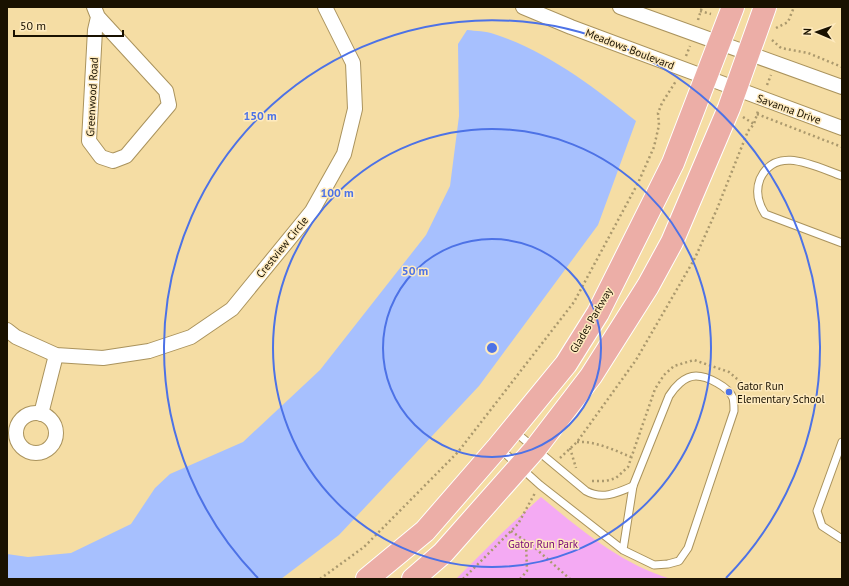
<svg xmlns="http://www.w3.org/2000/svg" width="849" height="586" font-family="'PT Sans',sans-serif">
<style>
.green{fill:#f4aaf3}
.water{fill:#a7c0fe}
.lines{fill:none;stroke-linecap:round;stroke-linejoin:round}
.service-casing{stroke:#aa935d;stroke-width:9}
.minor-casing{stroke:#aa935d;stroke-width:16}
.primary-casing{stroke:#fff;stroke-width:24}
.path{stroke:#ab996d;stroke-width:2.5;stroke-dasharray:2 3;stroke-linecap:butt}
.service{stroke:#fff;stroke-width:7}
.minor{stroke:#fff;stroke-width:14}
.primary{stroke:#ecaea7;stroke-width:22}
.ring{fill:none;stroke:#4d72e6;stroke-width:2}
.poi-dot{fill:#4d72e6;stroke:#feeabe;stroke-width:1.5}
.labels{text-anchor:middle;stroke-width:3;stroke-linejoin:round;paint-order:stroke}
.street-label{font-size:11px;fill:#191100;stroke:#feeabe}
.poi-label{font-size:11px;fill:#191100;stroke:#feeabe;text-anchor:start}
.park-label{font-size:11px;fill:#77037a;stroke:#feeabe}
.centre{fill:#4d72e6;stroke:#feeabe;stroke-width:2}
.ring-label{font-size:12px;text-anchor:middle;font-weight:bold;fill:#4d72e6;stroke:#feeabe;stroke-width:3;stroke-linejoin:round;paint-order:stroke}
</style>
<rect width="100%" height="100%" fill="#f5dda4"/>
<!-- green -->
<path class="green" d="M 541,497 C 581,530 621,564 671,579 L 456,579 L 504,531 Z"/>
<!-- water -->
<path class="water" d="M 467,30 C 476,31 486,31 494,34 C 547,51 594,87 636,121 L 598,225 L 479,386 L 339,535 L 281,579 L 7,579 L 7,554 L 28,557 L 71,553 L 131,524 L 155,488 L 170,474 L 243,442 L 320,370 L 426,235 L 450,186 L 459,116 L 458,44 Z"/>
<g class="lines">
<defs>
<g id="service">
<path d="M 842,176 C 816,167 776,144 760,179 C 755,192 758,203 765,214 L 842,243"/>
<path d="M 514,431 L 586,491 C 602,500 617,493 633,486"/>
<path d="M 842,442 L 817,511 L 822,526 L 842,539"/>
<path d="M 499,448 L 540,485 L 623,550 L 654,565 L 668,564 L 679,561 L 688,548 L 734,411 C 734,407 734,402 733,398 C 729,387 707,376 696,376 C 684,376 674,388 669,396 L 633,486 L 623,550"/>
</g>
<g id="minor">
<path d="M 94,7 L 98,17 L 166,91 L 169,105 L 126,156 L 113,161 L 101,157 L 89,141 L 95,30 L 98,17"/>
<path d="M 523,7 L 571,27 L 842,128"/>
<path d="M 620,7 L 842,87"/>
<path d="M 7,330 L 16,337 L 56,355 L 103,358 L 149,351 L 191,337 L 232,309 L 312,211 L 344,154 L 355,109 L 353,63 L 325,7"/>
<circle cx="36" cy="433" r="20"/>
<path d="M 41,414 L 56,355"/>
</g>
<g id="primary">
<path d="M 367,579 L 425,531 L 498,447 L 566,364 L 598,313 L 673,163 L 733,7"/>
<path d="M 413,579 L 443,553 L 535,449 L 591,376 L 648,286 L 672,242 L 729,108 L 765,7"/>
</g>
</defs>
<!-- service casing -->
<use href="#service" class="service-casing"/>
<!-- minor casing -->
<use href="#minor" class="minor-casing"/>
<!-- primary casing -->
<use href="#primary" class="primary-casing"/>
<!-- path -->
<g class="path">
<path d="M 700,11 L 711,14"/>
<path d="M 698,20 L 702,7"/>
<path d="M 776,28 L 788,22 L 794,7"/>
<path d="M 772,40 L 781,48 L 808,53 L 842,67"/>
<path d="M 686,56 L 690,46"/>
<path d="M 767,85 L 771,75"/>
<path d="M 757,114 L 842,147"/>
<path d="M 743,117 L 754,124"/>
<path d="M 577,442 C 596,441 614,450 631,457"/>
<path d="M 570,448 L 576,468"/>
<path d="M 560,458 L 577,442 L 636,360 L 695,258 L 717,209 L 748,131 L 754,124 L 758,111"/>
<path d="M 592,481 L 606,481 L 616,478 L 628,467 L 655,389 L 664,375 L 674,366 L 694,360 L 729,372 L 743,384"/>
<path d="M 511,531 L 534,547 L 570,579"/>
<path d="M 320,579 L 364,547 L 458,452 L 574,302 L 638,183 L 654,147 L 659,125 L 658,113 L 662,103 L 676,81"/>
<path d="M 463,579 L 518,524 L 535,493"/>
<path d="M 520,579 L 527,571 L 526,542"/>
</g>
<!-- service -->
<use href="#service" class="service"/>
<!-- minor -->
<use href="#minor" class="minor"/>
<!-- primary -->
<use href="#primary" class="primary"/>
</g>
<!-- distance rings -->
<g class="ring">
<circle cx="492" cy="348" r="109"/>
<circle cx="492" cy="348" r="219"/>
<path d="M258 578A328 328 0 1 1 726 578"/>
</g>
<!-- markers -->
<circle class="poi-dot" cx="729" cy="392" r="4"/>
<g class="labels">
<!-- street labels -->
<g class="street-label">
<text transform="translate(630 49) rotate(21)" y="4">Meadows Boulevard</text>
<text transform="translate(92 97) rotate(-87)" y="4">Greenwood Road</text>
<text transform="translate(789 109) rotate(20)" y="4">Savanna Drive</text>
<text transform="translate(282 247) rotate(-51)" y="4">Crestview Circle</text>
<text transform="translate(591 320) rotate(-60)" y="4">Glades Parkway</text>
</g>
<!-- poi labels -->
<g class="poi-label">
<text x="737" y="390">Gator Run<tspan x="737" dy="13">Elementary School</tspan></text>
</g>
<!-- park labels -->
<g class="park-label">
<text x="543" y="548">Gator Run Park</text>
</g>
</g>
<circle cx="492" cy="348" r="6" class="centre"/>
<g class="ring-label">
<text x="260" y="120">150 m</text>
<text x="337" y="197">100 m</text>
<text x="415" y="275">50 m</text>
</g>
<!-- border -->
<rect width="849" height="586" fill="none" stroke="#191100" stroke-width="16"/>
<!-- north arrow -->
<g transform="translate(817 32) rotate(272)" stroke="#feeabe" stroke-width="3" paint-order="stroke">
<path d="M0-3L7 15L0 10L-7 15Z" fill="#191100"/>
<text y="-6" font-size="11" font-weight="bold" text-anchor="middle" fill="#191100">N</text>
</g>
<!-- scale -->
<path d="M14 30v6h109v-6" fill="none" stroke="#191100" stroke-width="2"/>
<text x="20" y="30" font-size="12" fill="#191100" stroke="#feeabe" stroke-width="3" paint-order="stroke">50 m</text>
</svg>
